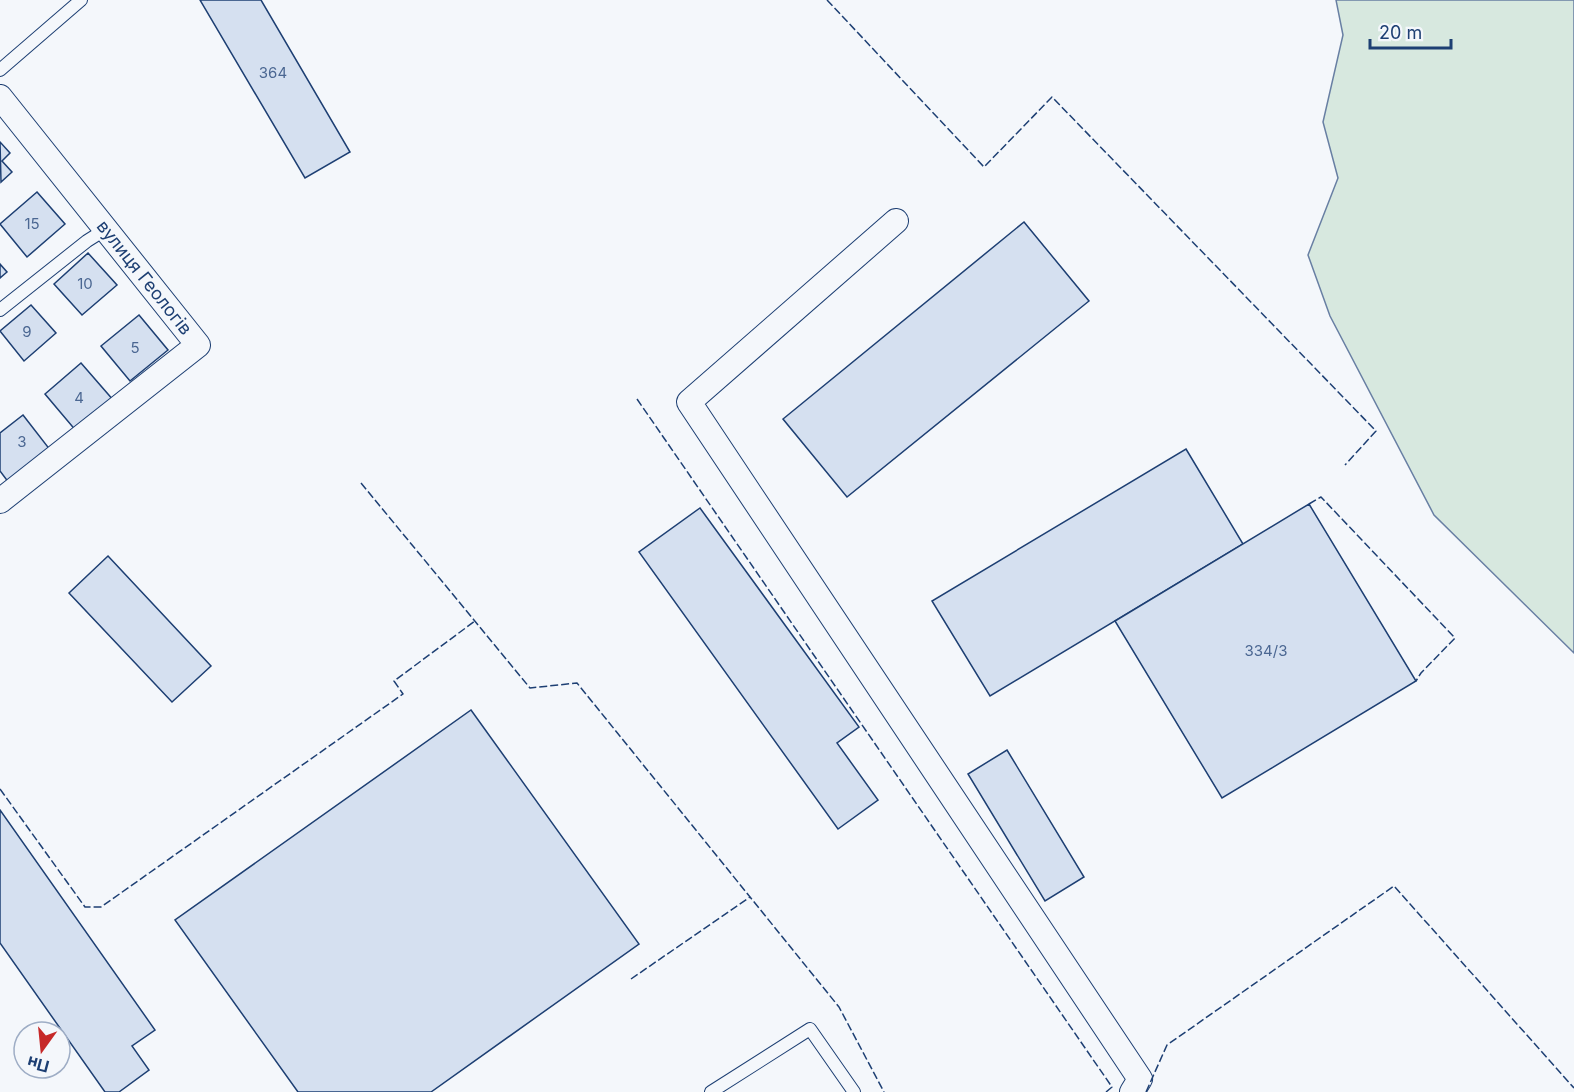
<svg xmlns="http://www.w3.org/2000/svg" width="1574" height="1092" font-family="Inter,sans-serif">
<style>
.green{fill:#d7e8df;stroke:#687fa3;stroke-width:1.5}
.building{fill:#d5e0f0;stroke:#1d3f73;stroke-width:1.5}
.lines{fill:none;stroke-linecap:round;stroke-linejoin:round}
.service-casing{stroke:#1d3f73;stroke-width:14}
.minor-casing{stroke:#1d3f73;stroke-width:26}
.service{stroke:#f4f7fb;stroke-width:12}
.minor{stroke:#f4f7fb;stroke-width:24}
.fence{stroke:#1d3f73;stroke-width:1.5;stroke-dasharray:8 3;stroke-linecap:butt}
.labels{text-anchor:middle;stroke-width:4.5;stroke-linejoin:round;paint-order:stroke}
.number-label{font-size:15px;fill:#4b6792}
.street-label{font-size:18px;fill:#1d3f73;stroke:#f4f7fb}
</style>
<rect width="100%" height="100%" fill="#f4f7fb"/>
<!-- green -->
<path class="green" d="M 1336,0 L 1574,0 L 1574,653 L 1434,515 L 1330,316 L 1308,255 L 1338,178 L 1323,122 L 1343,35 Z"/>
<!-- building -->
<g class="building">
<path d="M 200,0 L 261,0 L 350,152 L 305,178 Z"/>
<path d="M 0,142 L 10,153 L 2,161 L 12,172 L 1,182 Z"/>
<path d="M 37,192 L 65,224 L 27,257 L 0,224 Z"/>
<path d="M 1024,222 L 1089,301 L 847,497 L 783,419 Z"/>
<path d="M 88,253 L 117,285 L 82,315 L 54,284 Z"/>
<path d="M 0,264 L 7,272 L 0,278 Z"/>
<path d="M 31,305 L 56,333 L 24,361 L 0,331 Z"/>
<path d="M 139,315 L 168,350 L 130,381 L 101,346 Z"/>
<path d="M 81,363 L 114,401 L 77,432 L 45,394 Z"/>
<path d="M 23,415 L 51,451 L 9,483 L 0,471 L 0,433 Z"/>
<path d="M 1186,449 L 1243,544 L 990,696 L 932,601 Z"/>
<path d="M 1309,504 L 1416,681 L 1222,798 L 1115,621 Z"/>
<path d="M 700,508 L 859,727 L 837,743 L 878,800 L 838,829 L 639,552 Z"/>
<path d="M 108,556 L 211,666 L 172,702 L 69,593 Z"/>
<path d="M 471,710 L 639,944 L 431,1092 L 298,1092 L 175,920 Z"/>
<path d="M 1007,750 L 1084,877 L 1045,901 L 968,774 Z"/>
<path d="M 0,810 L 155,1030 L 132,1046 L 149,1070 L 119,1092 L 105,1092 L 0,943 Z"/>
</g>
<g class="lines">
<defs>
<g id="service">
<path d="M 0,70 L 81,0"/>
<path d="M 0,310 L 87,241 L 106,229"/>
<path d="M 711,1092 L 810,1029 L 854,1092"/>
</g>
<g id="minor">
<path id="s1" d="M 0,97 L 198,345 L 0,501"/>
<path d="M 896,221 L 689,402 L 1140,1079 L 1132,1092"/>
</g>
</defs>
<!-- service casing -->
<use href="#service" class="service-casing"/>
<!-- minor casing -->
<use href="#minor" class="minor-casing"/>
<!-- service -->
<use href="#service" class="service"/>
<!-- minor -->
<use href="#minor" class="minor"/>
<!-- fence -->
<g class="fence">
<path d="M 827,0 L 984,167 L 1052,97 L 1376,431 L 1345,465"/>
<path d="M 637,399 L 1112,1087 L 1106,1092"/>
<path d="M 361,483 L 530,688 L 577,683 L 839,1007 L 884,1092"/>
<path d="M 1309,504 L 1321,497 L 1455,638 L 1421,673 L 1416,681"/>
<path d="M 0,789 L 85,907 L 101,907 L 403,694 L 394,681 L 475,621"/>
<path d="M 631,979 L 750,897"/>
<path d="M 1146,1092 L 1167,1045 L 1394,886 L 1574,1088"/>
</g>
</g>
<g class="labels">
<!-- number labels -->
<g class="number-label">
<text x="273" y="78">364</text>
<text x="32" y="229">15</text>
<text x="85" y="289">10</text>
<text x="27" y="337">9</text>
<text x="135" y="353">5</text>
<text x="79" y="403">4</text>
<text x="22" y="447">3</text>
<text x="1266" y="656">334/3</text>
</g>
<!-- street labels -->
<g class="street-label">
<text dy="6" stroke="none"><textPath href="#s1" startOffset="231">вулиця Геологів</textPath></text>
</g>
</g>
<!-- north arrow -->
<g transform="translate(42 1050) rotate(195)"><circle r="28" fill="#f4f7fb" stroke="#9eadc5" stroke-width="1.5"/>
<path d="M0-4.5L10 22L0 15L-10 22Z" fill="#c62828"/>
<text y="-9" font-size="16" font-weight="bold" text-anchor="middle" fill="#1d3f73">Пн</text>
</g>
<!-- scale -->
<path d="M1370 39v9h81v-9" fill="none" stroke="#1d3f73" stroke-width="3"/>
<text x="1379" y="39" font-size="18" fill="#1d3f73" stroke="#f4f7fb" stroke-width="4.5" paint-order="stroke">20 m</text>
</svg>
